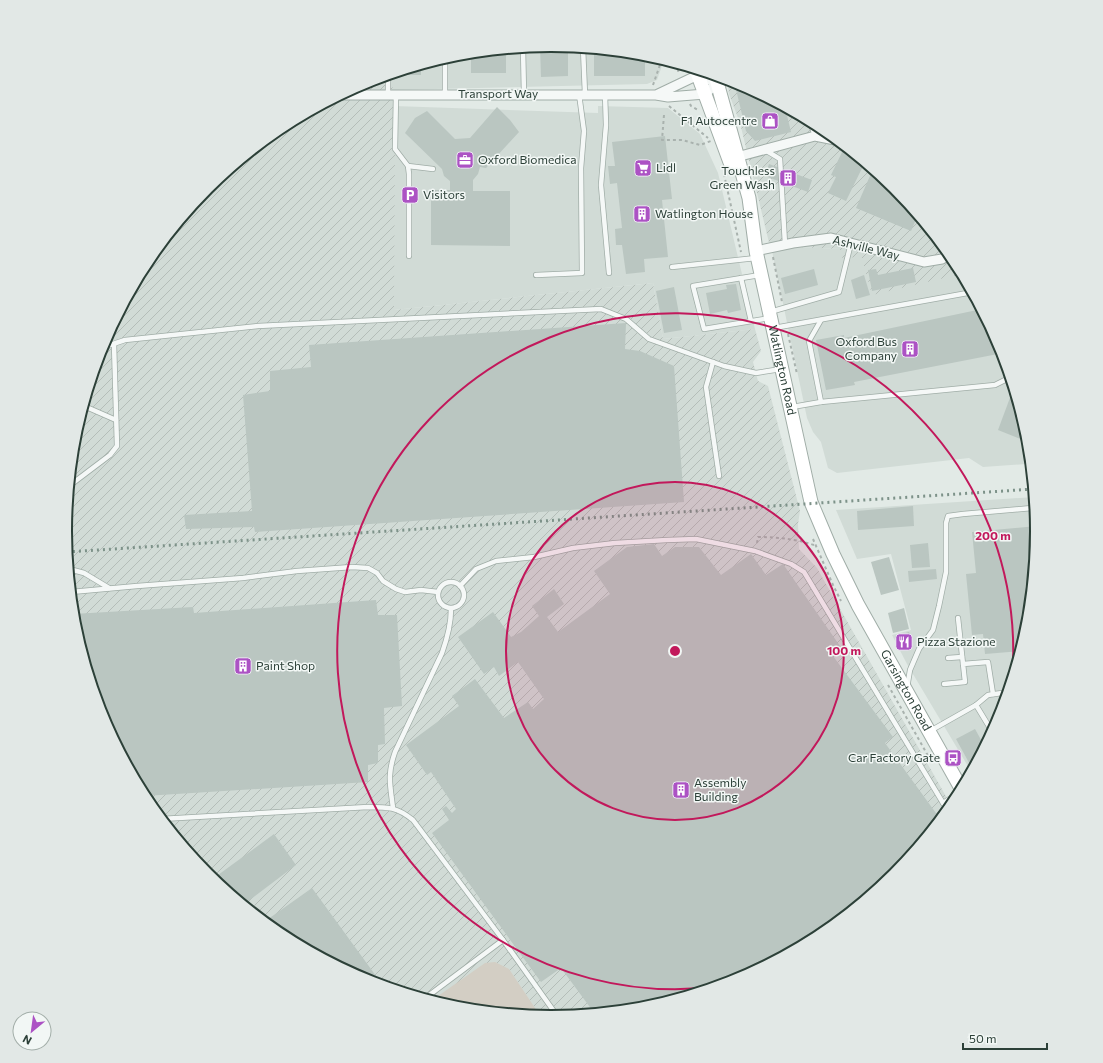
<svg xmlns="http://www.w3.org/2000/svg" width="1103" height="1063" font-family="Commissioner,sans-serif">
<style>
.built{fill:#d1dbd6}
.industrial{fill:url(#industrial-furrows)}
.green{fill:#d3cec4}
.building{fill:#bac6c1}
.lines{fill:none;stroke-linecap:round;stroke-linejoin:round}
.service-casing{stroke:#a0ada7;stroke-width:6}
.minor-casing{stroke:#a0ada7;stroke-width:11}
.secondary-casing{stroke:#a0ada7;stroke-width:15}
.path{stroke:#a9b2ae;stroke-width:2;stroke-dasharray:3 3;stroke-linecap:butt}
.service{stroke:#f5f8f7;stroke-width:4.5}
.minor{stroke:#f5f8f7;stroke-width:9}
.secondary{stroke:#fff;stroke-width:13}
.rail{stroke:#7d9289;stroke-width:3;stroke-dasharray:2 4;stroke-linecap:butt}
.ring{fill:none;stroke:#c2185b;stroke-width:2}
.labels{text-anchor:middle;stroke-width:3;stroke-linejoin:round;paint-order:stroke}
.street-label{font-size:12px;fill:#2c4038;stroke:#f2f7f5}
.poi-label{font-size:12px;fill:#2c4038;stroke:#f2f7f5;text-anchor:start}
.rim{fill:none;stroke:#2c4038;stroke-width:2}
.centre{fill:#c2185b;stroke:#f2f7f5;stroke-width:2}
.ring-label{font-size:12px;text-anchor:middle;font-weight:bold;fill:#c2185b;stroke:#f2f7f5;stroke-width:3;stroke-linejoin:round;paint-order:stroke}
</style>
<defs>
<pattern id="industrial-furrows" width="10" height="10" patternUnits="userSpaceOnUse"><rect width="10" height="10" fill="#d1dbd6"/><path d="M-1 1l2-2M0 10L10 0M9 11l2-2" fill="none" stroke="#b4bdb8"/></pattern>
</defs>
<rect width="100%" height="100%" fill="#e2eae6"/>
<!-- built -->
<g class="built">
<path d="M 552,45 L 647,54 L 664,60 L 657,80 L 647,84 L 392,90 L 392,74 L 457,54 Z"/>
<path d="M 394,106 L 598,113 L 598,106 L 668,108 L 700,134 L 718,173 L 755,329 L 663,339 L 653,283 L 394,310 Z"/>
<path d="M 797,247 L 840,249 L 953,276 L 963,275 L 1001,346 L 1029,437 L 1030,452 L 1026,464 L 983,467 L 969,458 L 837,473 L 828,468 L 821,442 L 813,432 L 807,418 L 772,251 Z"/>
<path d="M 1035,497 L 1038,532 L 1029,627 L 1001,718 L 972,773 L 907,664 L 892,635 L 911,630 L 891,554 L 857,559 L 836,510 Z"/>
</g>
<!-- industrial -->
<g class="industrial">
<path d="M 392,74 L 395,149 L 394,310 L 653,283 L 663,339 L 755,329 L 761,351 L 753,362 L 758,381 L 768,386 L 800,511 L 798,524 L 799,549 L 817,568 L 952,807 L 895,876 L 822,936 L 737,981 L 646,1009 L 551,1018 L 456,1009 L 365,981 L 281,936 L 207,875 L 147,802 L 102,717 L 74,626 L 65,531 L 74,436 L 102,345 L 147,261 L 208,187 L 281,127 L 366,82 Z"/>
<path d="M 727,79 L 738,82 L 822,127 L 896,188 L 956,261 L 963,275 L 953,276 L 872,295 L 861,255 L 843,260 L 840,249 L 797,247 L 771,251 L 740,123 L 729,94 Z"/>
</g>
<!-- green -->
<path class="green" d="M 495,962 L 509,969 L 541,1017 L 456,1009 L 431,1001 L 485,963 Z"/>
<!-- building -->
<g class="building">
<path d="M 552,45 L 568,47 L 568,76 L 541,77 L 540,46 Z"/>
<path d="M 594,49 L 645,54 L 645,76 L 594,76 Z"/>
<path d="M 506,50 L 506,73 L 471,73 L 471,53 Z"/>
<path d="M 421,65 L 421,75 L 398,75 L 398,72 Z"/>
<path d="M 734,81 L 785,107 L 791,132 L 755,141 L 746,131 Z"/>
<path d="M 497,107 L 510,120 L 519,132 L 486,168 L 480,167 L 478,174 L 473,180 L 473,191 L 510,191 L 510,246 L 431,245 L 431,190 L 450,190 L 450,181 L 444,176 L 442,169 L 405,133 L 415,118 L 427,111 L 455,139 L 470,138 Z"/>
<path d="M 665,136 L 672,199 L 662,200 L 668,257 L 644,259 L 645,272 L 626,274 L 622,245 L 616,245 L 615,229 L 622,228 L 617,183 L 610,184 L 608,166 L 615,166 L 612,142 Z"/>
<path d="M 845,146 L 865,162 L 846,201 L 828,193 L 836,177 L 831,175 Z"/>
<path d="M 769,164 L 812,180 L 808,192 L 765,176 Z"/>
<path d="M 873,169 L 896,188 L 918,215 L 911,231 L 856,208 Z"/>
<path d="M 913,268 L 916,282 L 872,291 L 868,270 L 876,269 L 878,275 Z"/>
<path d="M 814,269 L 818,285 L 785,294 L 781,278 Z"/>
<path d="M 864,275 L 870,295 L 856,299 L 851,280 Z"/>
<path d="M 736,284 L 741,310 L 728,313 L 727,310 L 710,314 L 706,293 L 727,289 L 726,285 Z"/>
<path d="M 674,287 L 682,330 L 664,333 L 656,291 Z"/>
<path d="M 982,309 L 1001,346 L 1003,353 L 854,382 L 855,385 L 826,390 L 816,340 L 844,335 L 844,338 Z"/>
<path d="M 626,323 L 625,349 L 640,351 L 674,366 L 684,502 L 255,532 L 254,527 L 186,529 L 184,515 L 252,511 L 243,395 L 270,391 L 270,371 L 311,367 L 309,345 Z"/>
<path d="M 1011,395 L 1017,398 L 1029,437 L 1028,442 L 998,430 Z"/>
<path d="M 913,506 L 914,526 L 858,530 L 857,511 Z"/>
<path d="M 1037,526 L 1038,532 L 1029,627 L 1021,651 L 985,654 L 983,634 L 972,635 L 966,574 L 976,573 L 972,532 Z"/>
<path d="M 928,543 L 930,567 L 912,568 L 910,545 Z"/>
<path d="M 654,544 L 662,556 L 675,547 L 699,547 L 721,575 L 751,554 L 766,575 L 783,564 L 842,649 L 833,656 L 893,737 L 885,743 L 941,820 L 895,876 L 822,936 L 737,981 L 646,1009 L 595,1014 L 561,968 L 541,982 L 432,833 L 449,820 L 442,809 L 446,806 L 452,813 L 456,809 L 431,772 L 427,775 L 406,745 L 459,706 L 452,696 L 475,679 L 504,718 L 528,702 L 533,709 L 544,699 L 518,662 L 499,676 L 494,667 L 484,674 L 458,637 L 493,612 L 511,637 L 521,632 L 539,616 L 532,606 L 554,589 L 564,604 L 547,617 L 558,632 L 610,594 L 594,571 L 627,547 Z"/>
<path d="M 889,557 L 899,590 L 881,595 L 871,562 Z"/>
<path d="M 936,569 L 937,579 L 909,582 L 908,571 Z"/>
<path d="M 376,600 L 378,615 L 397,615 L 402,706 L 384,708 L 385,744 L 378,745 L 378,763 L 368,765 L 368,782 L 144,796 L 102,717 L 74,626 L 73,614 L 193,607 L 194,613 Z"/>
<path d="M 904,608 L 909,629 L 893,633 L 888,613 Z"/>
<path d="M 909,632 L 912,639 L 909,648 L 899,647 L 895,636 Z"/>
<path d="M 975,729 L 985,747 L 973,770 L 956,739 Z"/>
<path d="M 274,834 L 296,865 L 243,905 L 234,897 L 218,875 Z"/>
<path d="M 312,888 L 384,987 L 365,981 L 281,936 L 264,922 Z"/>
</g>
<g class="lines">
<defs>
<g id="service">
<path d="M 523,48 L 524,94"/>
<path d="M 583,48 L 585,94"/>
<path d="M 445,58 L 445,94"/>
<path d="M 388,75 L 388,94"/>
<path d="M 396,94 L 395,149 L 408,166 L 409,174 L 409,256"/>
<path d="M 605,94 L 606,125 L 601,185 L 609,273"/>
<path d="M 810,121 L 815,136"/>
<path d="M 765,150 L 780,159 L 785,244"/>
<path d="M 408,166 L 433,169"/>
<path d="M 919,217 L 920,217"/>
<path d="M 672,267 L 756,258"/>
<path d="M 536,275 L 582,273 L 581,168 L 584,131 L 579,94"/>
<path d="M 760,275 L 693,286 L 704,329 L 770,318"/>
<path d="M 741,278 L 751,321"/>
<path d="M 770,312 L 839,292 L 851,243"/>
<path d="M 774,328 L 973,292"/>
<path d="M 101,348 L 125,340 L 258,326 L 601,309 L 626,319 L 649,339 L 724,366 L 756,373 L 781,369"/>
<path d="M 713,362 L 706,387 L 719,476"/>
<path d="M 821,402 L 809,341 L 821,320"/>
<path d="M 84,406 L 116,420"/>
<path d="M 792,407 L 821,402 L 995,385 L 1005,380 L 1010,375"/>
<path d="M 69,486 L 110,455 L 117,446 L 114,344"/>
<path d="M 69,569 L 84,573 L 109,588"/>
<circle cx="451" cy="595" r="13"/>
<path d="M 460,586 L 476,569 L 496,561 L 534,557 L 573,548 L 615,543 L 667,540 L 696,539 L 755,551 L 791,564 L 804,572 L 943,803 L 961,792"/>
<path d="M 71,592 L 137,586 L 243,578 L 297,571 L 352,567 L 368,568 L 377,573 L 383,581 L 396,589 L 405,592 L 421,590 L 438,592"/>
<path d="M 958,618 L 963,664"/>
<path d="M 948,658 L 962,657"/>
<path d="M 944,684 L 965,682 L 963,664 L 988,662 L 993,694"/>
<path d="M 907,688 L 910,670 L 919,649 L 933,630 L 939,606 L 946,572 L 946,523 L 948,516 L 963,514 L 1032,508"/>
<path d="M 976,705 L 988,695 L 1009,692"/>
<path d="M 930,731 L 976,705 L 993,733"/>
<path d="M 943,803 L 949,811"/>
<path d="M 393,808 C 390,784 387,775 395,752 L 442,653 C 447,639 451,624 451,609"/>
<path d="M 161,819 L 368,807 C 388,807 397,807 413,820 L 503,940 L 558,1017"/>
<path d="M 424,999 L 503,940"/>
</g>
<g id="minor">
<path d="M 341,95 L 656,95 L 668,97 L 705,94 L 717,83 L 698,75 L 656,95"/>
<path d="M 733,158 L 815,136 L 835,140"/>
<path d="M 756,251 L 793,243 L 831,238 L 924,262 L 942,259 L 950,254"/>
</g>
<g id="secondary">
<path d="M 696,70 L 731,165"/>
<path id="s1" d="M 715,75 L 749,198 L 756,251 L 811,502 L 833,554 L 858,605 L 962,790"/>
</g>
</defs>
<!-- service casing -->
<use href="#service" class="service-casing"/>
<!-- minor casing -->
<use href="#minor" class="minor-casing"/>
<!-- secondary casing -->
<use href="#secondary" class="secondary-casing"/>
<!-- path -->
<g class="path">
<path d="M 676,63 L 679,74"/>
<path d="M 653,85 L 662,59"/>
<path d="M 690,104 L 691,106 L 698,110"/>
<path d="M 669,106 L 708,138"/>
<path d="M 664,115 L 662,140 L 682,140 L 700,145 L 711,141"/>
<path d="M 724,174 L 741,252"/>
<path d="M 773,257 L 782,302"/>
<path d="M 788,334 L 797,374"/>
<path d="M 813,539 L 833,585 L 841,601"/>
<path d="M 757,543 L 758,537 C 777,537 796,539 814,545"/>
<path d="M 888,685 L 931,761"/>
</g>
<!-- service -->
<use href="#service" class="service"/>
<!-- minor -->
<use href="#minor" class="minor"/>
<!-- secondary -->
<use href="#secondary" class="secondary"/>
<!-- rail -->
<path class="rail" d="M 67,552 L 1034,489"/>
</g>
<!-- distance rings -->
<circle cx="675" cy="651" r="169" fill="#c2185b" fill-opacity=".12"/>
<g class="ring">
<circle cx="675" cy="651" r="169"/>
<path d="M722 986A338 338 0 1 1 1012 680"/>
</g>
<!-- icons -->
<defs>
<symbol id="shop-square" viewBox="-11 -11 22 22"><rect x="-9" y="-9" width="18" height="18" rx="4" fill="#ac52c4" stroke="#f2f7f5"/><path d="M-5-2.5h2.3a2.7 3.5 0 0 1 5.4 0H5L5.5 6h-11ZM-1.5-2.5h3a1.5 2.3 0 0 0-3 0Z" fill="#fff"/></symbol>
<symbol id="office-square" viewBox="-11 -11 22 22"><rect x="-9" y="-9" width="18" height="18" rx="4" fill="#ac52c4" stroke="#f2f7f5"/><path d="M-6-3h4V-5.5h4V-3h4V5H-6ZM-1-4.5V-3h2v-1.5ZM-6 0V1H6V0Z" fill="#fff"/></symbol>
<symbol id="supermarket-square" viewBox="-11 -11 22 22"><rect x="-9" y="-9" width="18" height="18" rx="4" fill="#ac52c4" stroke="#f2f7f5"/><path d="M-6-5.5h2.5l.6 2H6L4.5 2H-2.5L-4.4-4H-6ZM-1.5 3.2a1.3 1.3 0 1 0 .1 0ZM3 3.2a1.3 1.3 0 1 0 .1 0Z" fill="#fff"/></symbol>
<symbol id="building-square" viewBox="-11 -11 22 22"><rect x="-9" y="-9" width="18" height="18" rx="4" fill="#ac52c4" stroke="#f2f7f5"/><path d="M-4-6H4V6H1V3H-1V6H-4ZM-2.5-4.3h1.7v1.8h-1.7ZM.8-4.3h1.7v1.8H.8ZM-2.5-1h1.7V.8h-1.7ZM.8-1h1.7V.8H.8Z" fill="#fff"/></symbol>
<symbol id="parking-square" viewBox="-11 -11 22 22"><rect x="-9" y="-9" width="18" height="18" rx="4" fill="#ac52c4" stroke="#f2f7f5"/><path d="M-3.5-5.5H1a3.5 3.5 0 0 1 0 7H-1V5.5H-3.5ZM-1-3.4V-.6H.8a1.4 1.4 0 0 0 0-2.8Z" fill="#fff"/></symbol>
<symbol id="restaurant-square" viewBox="-11 -11 22 22"><rect x="-9" y="-9" width="18" height="18" rx="4" fill="#ac52c4" stroke="#f2f7f5"/><path d="M-5-6h1v4h1v-4h1v4h1v-4h1v5L-1.5 .5V6h-2V.5L-5-1ZM5-6V6H3V1.5H1.5Q1.5-4 5-6Z" fill="#fff"/></symbol>
<symbol id="bus-square" viewBox="-11 -11 22 22"><rect x="-9" y="-9" width="18" height="18" rx="4" fill="#ac52c4" stroke="#f2f7f5"/><path d="M-5-6H5V4H4V6H2V4H-2V6H-4V4H-5ZM-3.5-4V0h7V-4ZM-3.5 1.2v1.5H-2V1.2ZM2 1.2v1.5H3.5V1.2Z" fill="#fff"/></symbol>
</defs>
<g fill-rule="evenodd">
<use href="#shop-square" x="760" y="111" width="20" height="20"/>
<use href="#office-square" x="455" y="150" width="20" height="20"/>
<use href="#supermarket-square" x="633" y="158" width="20" height="20"/>
<use href="#building-square" x="778" y="168" width="20" height="20"/>
<use href="#parking-square" x="400" y="185" width="20" height="20"/>
<use href="#building-square" x="632" y="204" width="20" height="20"/>
<use href="#building-square" x="900" y="339" width="20" height="20"/>
<use href="#restaurant-square" x="894" y="632" width="20" height="20"/>
<use href="#building-square" x="233" y="656" width="20" height="20"/>
<use href="#bus-square" x="943" y="748" width="20" height="20"/>
<use href="#building-square" x="671" y="780" width="20" height="20"/>
</g>
<g class="labels">
<!-- street labels -->
<g class="street-label">
<text x="498" y="98">Transport Way</text>
<text transform="translate(866 248) rotate(14)" y="4">Ashville Way</text>
<text dy="4" stroke="none"><textPath href="#s1" startOffset="303">Watlington Road</textPath></text>
<text dy="4" stroke="none"><textPath href="#s1" startOffset="649">Garsington Road</textPath></text>
</g>
<!-- poi labels -->
<g class="poi-label">
<text x="757" y="125" text-anchor="end">F1 Autocentre</text>
<text x="478" y="164">Oxford Biomedica</text>
<text x="656" y="172">Lidl</text>
<text x="775" y="175" text-anchor="end">Touchless<tspan x="775" dy="14">Green Wash</tspan></text>
<text x="423" y="199">Visitors</text>
<text x="655" y="218">Watlington House</text>
<text x="897" y="346" text-anchor="end">Oxford Bus<tspan x="897" dy="14">Company</tspan></text>
<text x="917" y="646">Pizza Stazione</text>
<text x="256" y="670">Paint Shop</text>
<text x="940" y="762" text-anchor="end">Car Factory Gate</text>
<text x="694" y="787">Assembly<tspan x="694" dy="14">Building</tspan></text>
</g>
</g>
<!-- crop -->
<path d="M0 0H1103V1063H0ZM72 531a479 479 0 1 1 958 0a479 479 0 1 1-958 0Z" fill="#e2e8e6" fill-rule="evenodd"/>
<path class="rim" d="M72 531a479 479 0 1 1 958 0a479 479 0 1 1-958 0Z"/>
<circle cx="675" cy="651" r="6" class="centre"/>
<g class="ring-label">
<text x="993" y="540">200 m</text>
<text x="844" y="655">100 m</text>
</g>
<!-- north arrow -->
<g transform="translate(32 1031) rotate(209)"><circle r="19" fill="#f2f7f5" stroke="#a3aea9"/>
<path d="M0-3L7 15L0 10L-7 15Z" fill="#ac52c4"/>
<text y="-6" font-size="11" font-weight="bold" text-anchor="middle" fill="#2c4038">N</text>
</g>
<!-- scale -->
<path d="M963 1043v6h84v-6" fill="none" stroke="#2c4038" stroke-width="2"/>
<text x="969" y="1043" font-size="12" fill="#2c4038" stroke="#f2f7f5" stroke-width="3" paint-order="stroke">50 m</text>
</svg>
